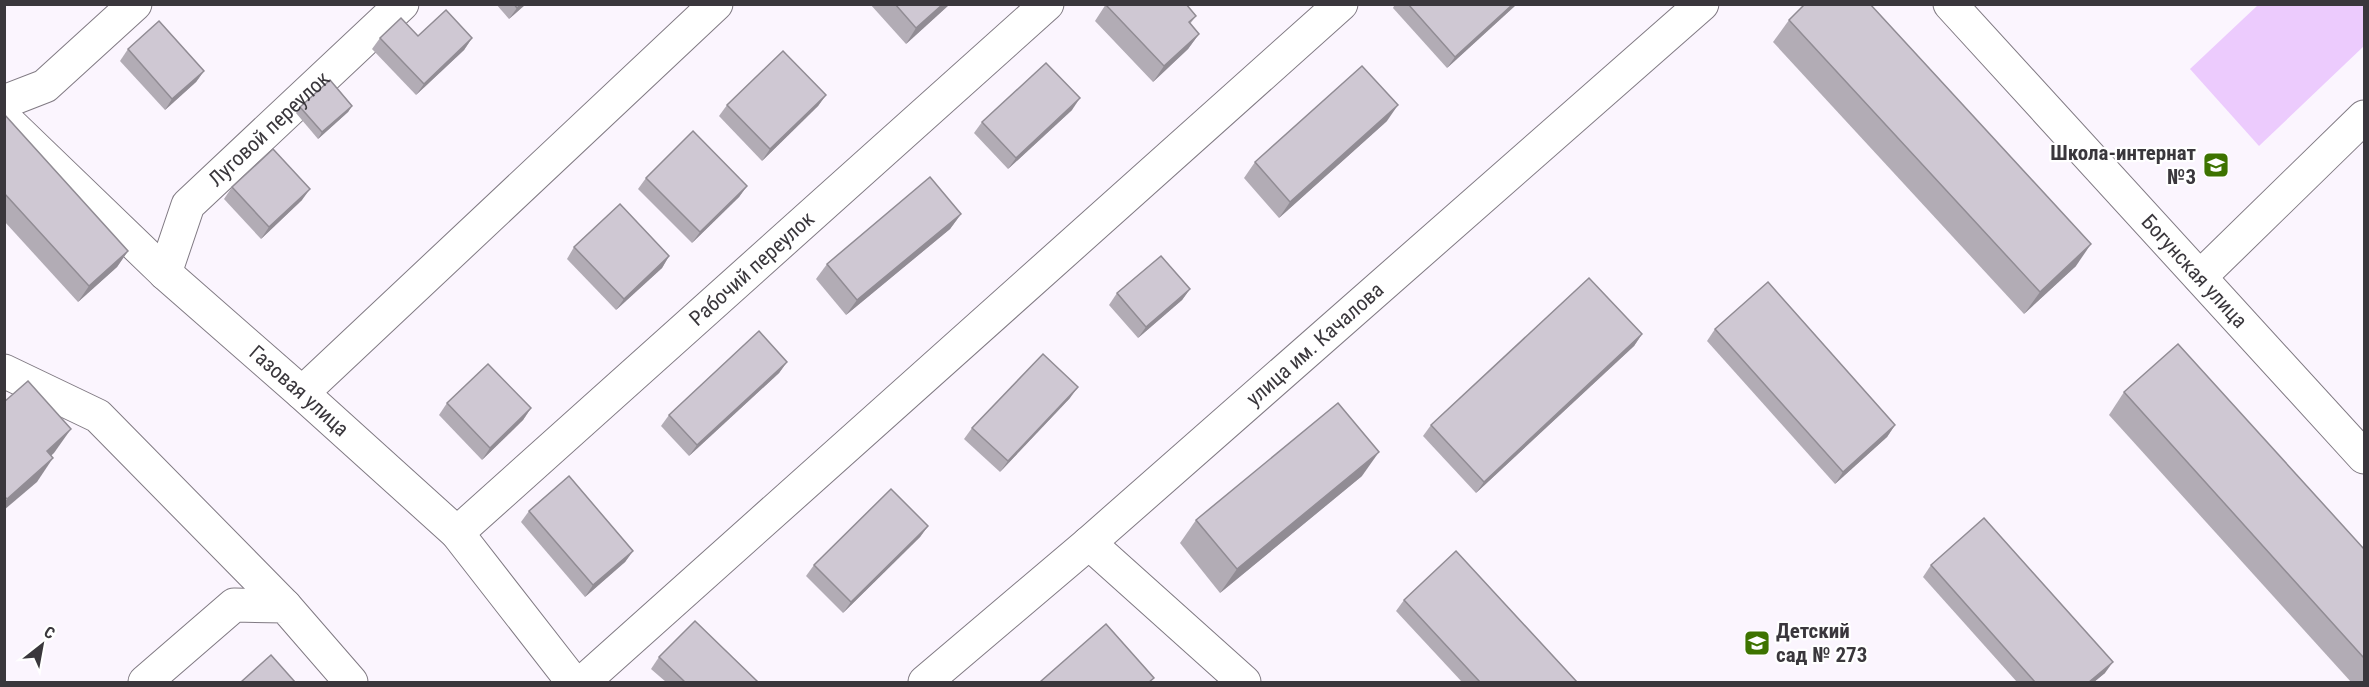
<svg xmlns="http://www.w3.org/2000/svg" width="2369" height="687" font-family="'Roboto Condensed',sans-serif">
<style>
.green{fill:#eccbfd}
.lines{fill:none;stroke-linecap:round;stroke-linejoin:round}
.minor-casing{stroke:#807a83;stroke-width:35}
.minor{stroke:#fff;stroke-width:33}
.wall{fill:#b2acb5}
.shaded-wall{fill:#918c94}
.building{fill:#cfc8d3;stroke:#918c94;stroke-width:1.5}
.labels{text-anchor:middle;stroke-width:4.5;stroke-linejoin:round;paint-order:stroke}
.street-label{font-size:21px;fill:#3a373c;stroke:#fff}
.poi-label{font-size:21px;font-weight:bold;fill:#3a373c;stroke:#fff;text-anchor:end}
</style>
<rect width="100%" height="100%" fill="#fbf5fe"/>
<!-- green -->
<path class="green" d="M 2258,5 L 2364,5 L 2364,46 L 2259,146 L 2190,69 Z"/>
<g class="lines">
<defs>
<g id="minor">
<path id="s1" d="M 1950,4 L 2364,457"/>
<path d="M 4,102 L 45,86 L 135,4"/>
<path id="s2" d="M 4,118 L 165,273 L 302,393 L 457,533 L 573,682"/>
<path id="s3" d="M 165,273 L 188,205 L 402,4"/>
<path d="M 2200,277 L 2364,117"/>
<path d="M 4,371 L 98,416 L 285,606"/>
<path d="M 302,393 L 716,4"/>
<path id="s4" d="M 457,533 L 1047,4"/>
<path d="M 1089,543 L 1244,682"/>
<path d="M 145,682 L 234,605 L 285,606 L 351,682"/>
<path d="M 583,682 L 1341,4"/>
<path id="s5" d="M 925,682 L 1089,543 L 1702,4"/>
</g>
</defs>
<!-- minor casing -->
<use href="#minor" class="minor-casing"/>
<!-- minor -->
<use href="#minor" class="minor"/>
</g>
<!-- wall -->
<g class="wall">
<path d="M 496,4 L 526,4 L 509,19 Z"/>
<path d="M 870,4 L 950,4 L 906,44 Z"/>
<path d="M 1106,4 L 1196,16 L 1190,24 L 1199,34 L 1188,49 L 1153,82 L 1095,21 Z"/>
<path d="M 1395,4 L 1517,4 L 1447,68 L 1393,8 Z"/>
<path d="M 1789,20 L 2076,266 L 2024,314 L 1773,42 Z"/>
<path d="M 418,36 L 472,38 L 464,50 L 416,95 L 372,49 L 380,38 Z"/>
<path d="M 128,49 L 204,71 L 196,82 L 165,110 L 120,61 Z"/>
<path d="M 826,95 L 818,106 L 762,161 L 719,116 L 727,105 Z"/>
<path d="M 352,106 L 348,112 L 318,139 L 296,113 L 300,107 Z"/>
<path d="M 1072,110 L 1008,169 L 974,133 L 982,122 Z"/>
<path d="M 4,114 L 128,251 L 117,267 L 78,302 L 4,221 Z"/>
<path d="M 1387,121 L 1279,218 L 1244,178 L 1255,162 Z"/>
<path d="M 646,178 L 747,186 L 739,197 L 692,243 L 638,189 Z"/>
<path d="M 232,187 L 302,200 L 261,239 L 224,199 Z"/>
<path d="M 961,214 L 950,229 L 846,315 L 816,279 L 827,264 Z"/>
<path d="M 574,247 L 669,256 L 662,268 L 616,310 L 567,259 Z"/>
<path d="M 1190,289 L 1182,300 L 1138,338 L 1109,305 L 1117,293 Z"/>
<path d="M 1715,329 L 1895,425 L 1887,437 L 1835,484 L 1707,341 Z"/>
<path d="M 1642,334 L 1634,346 L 1476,493 L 1423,436 L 1431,425 Z"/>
<path d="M 787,362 L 779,373 L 689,456 L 661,426 L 669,415 Z"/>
<path d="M 2124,392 L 2364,549 L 2364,682 L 2351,682 L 2109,415 Z"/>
<path d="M 1070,398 L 1000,472 L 964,439 L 972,428 Z"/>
<path d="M 447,403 L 531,408 L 523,420 L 482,460 L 439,415 Z"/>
<path d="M 1362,476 L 1220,593 L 1180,543 L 1196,520 Z"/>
<path d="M 529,511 L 633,551 L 625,562 L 585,597 L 521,522 Z"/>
<path d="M 928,526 L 920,537 L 843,613 L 806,576 L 814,565 Z"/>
<path d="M 1931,565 L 2105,673 L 2094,682 L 2017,682 L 1923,577 Z"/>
<path d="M 1404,600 L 1577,682 L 1462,682 L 1396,611 Z"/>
<path d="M 659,657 L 758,682 L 666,682 L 651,669 Z"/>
</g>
<!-- shaded-wall -->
<g class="shaded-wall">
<path d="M 521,4 L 526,4 L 509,19 L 517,8 Z"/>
<path d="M 943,4 L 950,4 L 906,44 L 916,28 Z"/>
<path d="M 1513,4 L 1517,4 L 1447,68 L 1455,57 Z"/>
<path d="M 1199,34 L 1188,49 L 1153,82 L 1164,66 Z"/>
<path d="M 472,38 L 464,50 L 416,95 L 424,84 Z"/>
<path d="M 204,71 L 196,82 L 165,110 L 172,99 Z"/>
<path d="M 826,95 L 818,106 L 762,161 L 770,149 Z"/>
<path d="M 1080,98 L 1072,110 L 1008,169 L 1016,158 Z"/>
<path d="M 1398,105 L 1387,121 L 1279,218 L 1290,202 Z"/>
<path d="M 352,106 L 348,112 L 318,139 L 322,132 Z"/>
<path d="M 747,186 L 739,197 L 692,243 L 700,232 Z"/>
<path d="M 310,189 L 302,200 L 261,239 L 269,227 Z"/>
<path d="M 961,214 L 950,229 L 846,315 L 857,300 Z"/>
<path d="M 2091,244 L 2076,266 L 2024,314 L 2040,292 Z"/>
<path d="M 128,251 L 117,267 L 78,302 L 89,286 Z"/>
<path d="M 669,256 L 662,268 L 616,310 L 624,299 Z"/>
<path d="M 1190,289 L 1182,300 L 1138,338 L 1146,327 Z"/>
<path d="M 1642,334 L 1634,346 L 1476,493 L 1484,482 Z"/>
<path d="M 787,362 L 779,373 L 689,456 L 697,445 Z"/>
<path d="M 1078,387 L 1070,398 L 1000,472 L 1008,461 Z"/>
<path d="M 531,408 L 523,420 L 482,460 L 490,448 Z"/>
<path d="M 1895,425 L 1887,437 L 1835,484 L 1843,472 Z"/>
<path d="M 71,429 L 54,453 L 30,475 L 47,451 Z"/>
<path d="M 1379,452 L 1362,476 L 1220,593 L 1237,569 Z"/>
<path d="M 53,458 L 37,482 L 4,510 L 4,502 L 7,499 Z"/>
<path d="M 928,526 L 920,537 L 843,613 L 851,602 Z"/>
<path d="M 633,551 L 625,562 L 585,597 L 593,585 Z"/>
<path d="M 2113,662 L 2105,673 L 2094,682 L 2089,682 Z"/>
</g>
<!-- building -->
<g class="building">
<path d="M 514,4 L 521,4 L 517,8 Z"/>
<path d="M 895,4 L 943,4 L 916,28 Z"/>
<path d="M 1106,4 L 1186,4 L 1196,16 L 1189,22 L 1199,34 L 1164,66 L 1106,5 Z"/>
<path d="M 1408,4 L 1513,4 L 1455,57 Z"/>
<path d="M 1805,4 L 1870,4 L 2091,244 L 2040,292 L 1789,20 Z"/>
<path d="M 446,10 L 472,38 L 424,84 L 380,38 L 401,18 L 418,36 Z"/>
<path d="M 159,21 L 204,71 L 172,99 L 128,49 Z"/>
<path d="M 783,51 L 826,95 L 770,149 L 727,105 Z"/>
<path d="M 1046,63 L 1080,98 L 1016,158 L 982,122 Z"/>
<path d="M 1362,66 L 1398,105 L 1290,202 L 1255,162 Z"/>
<path d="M 330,80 L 352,106 L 322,132 L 300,107 Z"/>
<path d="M 4,114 L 128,251 L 89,286 L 4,193 Z"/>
<path d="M 693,131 L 747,186 L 700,232 L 646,178 Z"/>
<path d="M 273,149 L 310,189 L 269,227 L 232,187 Z"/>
<path d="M 930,177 L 961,214 L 857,300 L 827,264 Z"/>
<path d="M 620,204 L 669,256 L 624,299 L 574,247 Z"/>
<path d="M 1161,256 L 1190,289 L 1146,327 L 1117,293 Z"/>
<path d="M 1589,278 L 1642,334 L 1484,482 L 1431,425 Z"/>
<path d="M 1768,282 L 1895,425 L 1843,472 L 1715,329 Z"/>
<path d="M 759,331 L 787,362 L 697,445 L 669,415 Z"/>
<path d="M 2178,344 L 2364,549 L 2364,658 L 2124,392 Z"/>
<path d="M 1043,354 L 1078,387 L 1008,461 L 972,428 Z"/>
<path d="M 488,364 L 531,408 L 490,448 L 447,403 Z"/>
<path d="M 28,381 L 71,429 L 47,451 L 53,458 L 7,499 L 4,496 L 4,402 Z"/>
<path d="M 1338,403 L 1379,452 L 1237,569 L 1196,520 Z"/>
<path d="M 569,476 L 633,551 L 593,585 L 529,511 Z"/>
<path d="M 891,489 L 928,526 L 851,602 L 814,565 Z"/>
<path d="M 1984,518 L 2113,662 L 2089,682 L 2035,682 L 1931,565 Z"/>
<path d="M 1456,551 L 1577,682 L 1480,682 L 1404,600 Z"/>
<path d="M 695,621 L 758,682 L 685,682 L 659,657 Z"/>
<path d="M 1106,624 L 1154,678 L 1149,682 L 1040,682 Z"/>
<path d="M 271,655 L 295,682 L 241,682 Z"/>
</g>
<!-- icons -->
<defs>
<symbol id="school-square" viewBox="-11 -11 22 22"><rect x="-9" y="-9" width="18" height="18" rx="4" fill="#3d7300" stroke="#fff"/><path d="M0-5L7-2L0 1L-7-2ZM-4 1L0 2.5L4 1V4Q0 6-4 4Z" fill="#fff"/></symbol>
</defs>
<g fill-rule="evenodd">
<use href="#school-square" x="2201" y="150" width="30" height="30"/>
<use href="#school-square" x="1742" y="628" width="30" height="30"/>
</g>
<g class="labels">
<!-- street labels -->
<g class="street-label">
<text dy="7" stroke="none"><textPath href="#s3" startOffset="183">Луговой переулок</textPath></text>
<text dy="7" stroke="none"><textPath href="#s4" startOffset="396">Рабочий переулок</textPath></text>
<text dy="7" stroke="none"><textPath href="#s1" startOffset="362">Богунская улица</textPath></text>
<text dy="7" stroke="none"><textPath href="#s5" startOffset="516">улица им. Качалова</textPath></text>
<text dy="7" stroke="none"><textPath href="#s2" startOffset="402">Газовая улица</textPath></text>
</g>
<!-- poi labels -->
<g class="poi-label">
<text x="2196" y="160">Школа-интернат<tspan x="2196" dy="24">№3</tspan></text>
<text x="1776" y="638" text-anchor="start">Детский<tspan x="1776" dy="24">сад № 273</tspan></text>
</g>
</g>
<!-- border -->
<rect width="2369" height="687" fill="none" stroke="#3a373c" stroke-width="12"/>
<!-- north arrow -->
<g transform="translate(42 645) rotate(31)" stroke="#ffffff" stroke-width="4.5" paint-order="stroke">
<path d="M0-4.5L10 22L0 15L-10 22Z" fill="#3a373c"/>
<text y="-9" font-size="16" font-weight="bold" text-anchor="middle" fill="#3a373c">С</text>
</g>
</svg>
